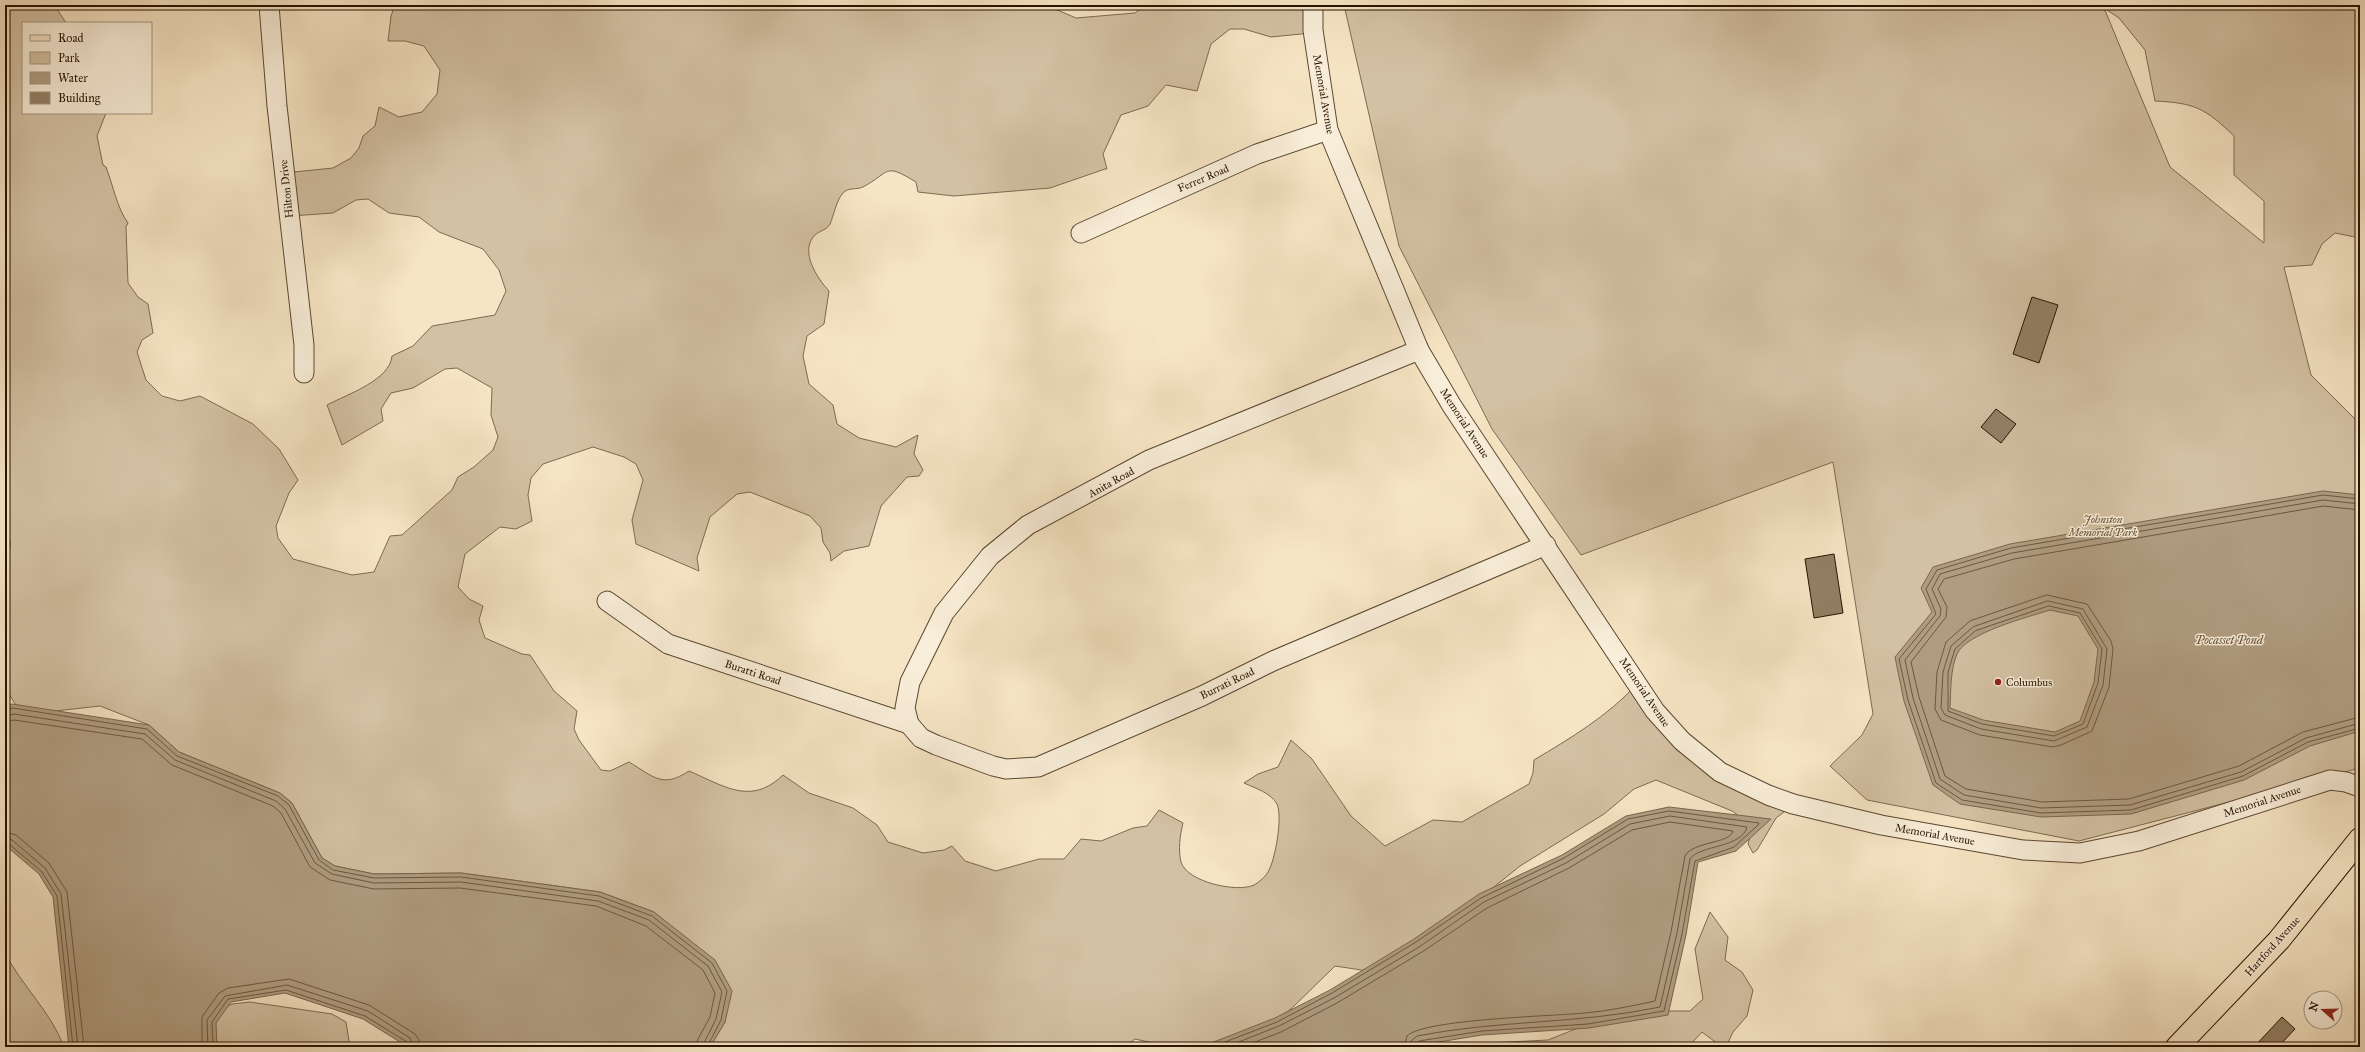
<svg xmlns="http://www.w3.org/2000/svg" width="2365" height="1052" font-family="'IM FELL Great Primer',serif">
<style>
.green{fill:#d3c1a3;stroke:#7d6a52;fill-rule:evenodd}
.water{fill:#b09d81;stroke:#79654d;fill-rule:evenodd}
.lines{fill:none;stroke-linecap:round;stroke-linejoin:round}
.shore{stroke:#6c5840;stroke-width:1}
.stream{stroke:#79654d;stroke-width:5.5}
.building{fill:#938066;stroke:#271200}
.minor-casing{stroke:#5b4731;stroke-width:21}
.major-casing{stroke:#271200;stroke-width:24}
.minor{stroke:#f9eed9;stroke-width:19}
.major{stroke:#f6e5c4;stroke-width:22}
.poi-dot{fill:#8f2418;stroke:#f9eed9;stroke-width:1.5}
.labels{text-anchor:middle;stroke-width:3;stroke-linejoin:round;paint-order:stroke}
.street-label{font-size:11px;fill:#271200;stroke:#f9eed9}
.park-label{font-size:11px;font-style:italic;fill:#634f39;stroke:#f9eed9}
.poi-label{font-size:11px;fill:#271200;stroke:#f9eed9;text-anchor:start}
.water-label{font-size:12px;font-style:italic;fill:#65513a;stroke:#f9eed9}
</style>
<rect width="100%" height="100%" fill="#f6e5c4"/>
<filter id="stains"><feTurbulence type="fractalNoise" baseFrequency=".005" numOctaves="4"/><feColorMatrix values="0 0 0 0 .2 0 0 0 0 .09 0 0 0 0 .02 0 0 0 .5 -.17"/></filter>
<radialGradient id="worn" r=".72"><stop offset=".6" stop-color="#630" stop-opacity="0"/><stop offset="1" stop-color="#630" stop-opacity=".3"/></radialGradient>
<!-- green -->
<g class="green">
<path d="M 5,5 L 45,5 L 57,9 L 66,23 L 23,23 L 23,113 L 106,113 L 97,136 L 103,165 L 106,167 C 113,185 117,208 128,223 L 126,227 L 128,283 L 138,297 L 148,304 L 153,333 L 142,340 L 137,352 L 146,380 L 162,396 L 180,401 L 200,396 L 253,424 L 279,449 L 298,480 L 289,493 L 276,526 L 278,538 L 293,559 L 352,575 L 374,572 L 390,536 L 402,535 L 452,490 L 458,477 L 474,467 L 493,450 L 498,437 L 491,415 L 492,388 L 457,368 L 445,369 L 413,388 L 391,393 L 381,409 L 383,421 L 342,445 L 327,405 C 348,394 390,380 392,356 L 413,346 L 432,326 L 495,315 L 506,291 L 499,270 L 483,249 L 439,232 L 419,217 L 389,213 L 368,199 L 356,200 L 333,213 L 291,216 L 284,173 L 333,168 L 351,158 L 359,148 L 363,136 L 375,126 L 379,107 L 399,117 L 422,112 L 437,94 L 440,70 L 424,46 L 405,41 L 388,41 L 391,16 L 395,5 L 1046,5 L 1076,18 L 1135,13 L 1146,5 L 1311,5 L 1311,33 L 1271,37 L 1244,29 L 1230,29 L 1211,44 L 1197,91 L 1166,85 L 1148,106 L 1121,115 L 1103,154 L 1107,169 L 1105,169 L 1050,188 L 954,196 L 918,192 L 916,182 C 883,162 891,172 863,187 C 857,190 848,187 843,193 C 836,201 834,215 830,224 C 827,230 819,231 815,235 C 799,251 817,278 829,291 L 824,324 L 807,336 L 803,356 L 809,384 L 833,405 L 837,424 L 859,438 L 896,447 L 918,435 L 914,454 L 923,470 L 919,476 L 907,477 L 881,506 L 869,546 L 844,551 L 831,561 L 830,553 L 823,542 L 821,528 L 810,516 L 750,492 L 737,494 L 710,517 L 697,558 L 699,571 L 636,544 L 632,520 L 643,480 L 636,464 L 624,457 L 593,447 L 543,464 L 531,478 L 528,495 L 532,521 L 516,529 L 500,527 L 465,554 L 458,587 L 469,599 L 483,606 L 479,620 L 485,638 L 522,654 L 530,655 L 554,691 L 577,711 L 574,729 L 579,740 L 601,770 L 610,771 L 629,762 C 653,776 662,789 689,771 C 724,786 751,806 783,775 L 809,793 L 853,808 L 877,825 L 888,842 L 923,853 L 944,850 L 952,846 L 965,861 L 996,871 L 1039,859 L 1064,859 L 1081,839 L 1101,841 L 1133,828 L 1147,826 L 1159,810 L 1183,823 C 1180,835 1178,850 1181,862 C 1187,882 1237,893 1254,885 C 1258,883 1266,876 1268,872 C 1275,861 1283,817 1277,804 C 1271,793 1255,788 1244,783 L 1258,774 L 1278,767 L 1291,740 L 1312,759 L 1351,816 L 1385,846 L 1433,820 L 1462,822 L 1529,784 L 1533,773 L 1534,760 C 1569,739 1608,716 1636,685 L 1715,766 L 1796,803 L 1776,818 L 1757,850 L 1753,853 L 1748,844 L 1750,836 L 1747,822 L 1732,811 L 1656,780 L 1634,789 L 1604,814 L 1520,866 L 1413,952 L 1368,971 L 1335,966 L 1291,1009 L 1244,1042 L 1227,1047 L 1171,1047 L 1135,1039 L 1124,1047 L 710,1047 L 725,1022 L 726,1011 L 654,912 L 600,892 L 461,873 L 374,874 L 335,866 L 322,858 L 292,803 L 280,793 L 179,752 L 149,725 L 100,706 L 46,712 L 16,705 L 5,688 Z"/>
<path d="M 1344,5 L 2360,5 L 2360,238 L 2335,233 L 2322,244 L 2312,265 L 2284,267 L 2311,375 L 2360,424 L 2360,768 L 2079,841 L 1867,800 L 1830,766 L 1862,735 L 1873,714 L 1833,462 L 1581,555 L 1492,429 L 1399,246 ZM 2104,8 L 2119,18 L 2145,50 L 2155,101 C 2195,103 2205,108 2234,136 L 2234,175 L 2264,201 L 2264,243 L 2170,167 Z"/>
<path d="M 1710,912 L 1728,937 L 1725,960 L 1742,972 L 1753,990 L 1747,1016 L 1733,1032 L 1726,1047 L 1722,1047 L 1702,1032 L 1688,1047 L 1465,1047 L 1488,1043 L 1548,1040 L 1603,1018 L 1647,1011 L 1690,1011 L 1703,999 L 1695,949 Z"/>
<path d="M 5,953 C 22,986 51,1012 64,1047 L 5,1047 Z"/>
<path d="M 250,1002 L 332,1014 L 346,1022 L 350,1047 L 210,1047 L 217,1011 L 232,1004 Z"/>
</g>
<!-- water -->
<g class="water">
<path d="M 2323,491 L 2360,495 L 2360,731 L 2310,746 L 2244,780 L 2131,814 L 2041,817 L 1960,804 L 1933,785 L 1904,701 L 1895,657 L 1932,612 L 1921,588 L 1933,567 L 2010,544 ZM 2050,610 L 2078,616 L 2098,649 L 2094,682 L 2080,721 L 2055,732 L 1983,720 L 1950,708 C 1951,690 1950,671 1957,654 C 1966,633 2028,617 2050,610 Z"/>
<path d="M 12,704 L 149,725 L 179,752 L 280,793 L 292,803 L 322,858 L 335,866 L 374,874 L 461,873 L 600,892 L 654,912 L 715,960 L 732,991 L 725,1022 L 710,1047 L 408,1047 L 363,1019 L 285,993 L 231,1002 L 216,1023 L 217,1047 L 69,1047 L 53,897 L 39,874 L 5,845 L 5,707 Z"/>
<path d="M 1669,807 L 1771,819 L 1736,851 L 1698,862 L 1686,935 L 1668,1015 L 1589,1028 L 1482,1035 L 1408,1047 L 1201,1047 L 1275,1018 L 1330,990 L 1414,939 L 1479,894 L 1562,855 L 1626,816 Z"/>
</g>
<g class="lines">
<!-- shore -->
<g class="shore">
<path d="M 2360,499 L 2323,495 L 2235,510 L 2011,548 L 1937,570 L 1926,589 L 1936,614 L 1899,659 L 1908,700 L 1936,783 L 1962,800 L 2041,813 L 2131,810 L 2243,776 L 2308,742 L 2360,728"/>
<path d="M 2360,504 L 2323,500 L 2236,515 L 2012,553 L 1940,574 L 1932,589 L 1941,609 L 1940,616 L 1905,660 L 1913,698 L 1940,779 L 1964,795 L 2041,808 L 2130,805 L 2241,772 L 2306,738 L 2360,723"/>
<path d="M 2360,510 L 2323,506 L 2237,521 L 2014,559 L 1944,579 L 1938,589 L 1947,607 L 1946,617 L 1911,662 L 1919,697 L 1945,776 L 1966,789 L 2042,802 L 2129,799 L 2239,766 L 2303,732 L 2360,717"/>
<path d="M 2047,595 L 2087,604 L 2111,641 L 2113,649 L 2109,687 L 2092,731 L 2061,745 L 2053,747 L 1980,735 L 1941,720 L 1935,709 L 1937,672 L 1946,642 L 1970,621 Z"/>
<path d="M 2048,601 L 2083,609 L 2107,649 L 2103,685 L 2087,727 L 2054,741 L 1981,729 L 1945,715 L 1941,708 L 1943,672 L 1951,646 L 1973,627 Z"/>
<path d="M 2049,606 L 2080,613 L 2102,649 L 2098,683 L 2083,724 L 2054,736 L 1982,724 L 1948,711 L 1948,672 L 1955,649 L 1975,631 Z"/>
<path d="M 5,711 L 13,708 L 147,729 L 177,756 L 278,796 L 289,805 L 319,860 L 333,870 L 374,878 L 461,877 L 599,896 L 652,916 L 712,963 L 727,991 L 721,1020 L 707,1047"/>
<path d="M 5,716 L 14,714 L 145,734 L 175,760 L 276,801 L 285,809 L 315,863 L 332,874 L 374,883 L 461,882 L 598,901 L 649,920 L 708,966 L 722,992 L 716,1019 L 702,1047"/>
<path d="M 5,722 L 14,720 L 142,739 L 172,765 L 273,806 L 281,813 L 310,867 L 330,880 L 374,889 L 460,888 L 596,906 L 646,926 L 703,970 L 715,993 L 710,1017 L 698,1039 L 696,1047"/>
<path d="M 5,832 L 16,835 L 49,863 L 67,892 L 84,1047"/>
<path d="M 5,838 L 12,840 L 45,868 L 61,894 L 78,1047"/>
<path d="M 5,843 L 9,844 L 42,872 L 57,896 L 73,1047"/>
<path d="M 202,1047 L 202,1017 L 219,993 L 228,988 L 289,979 L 369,1005 L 415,1034 L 419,1040 L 420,1047"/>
<path d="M 208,1047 L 207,1020 L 225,996 L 287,985 L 368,1011 L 410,1038 L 414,1047"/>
<path d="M 213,1047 L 212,1022 L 228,999 L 286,990 L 365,1016 L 407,1042 L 409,1047"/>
<path d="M 1212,1047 L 1277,1022 L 1332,993 L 1416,942 L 1481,898 L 1564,858 L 1628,819 L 1669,811 L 1759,823 L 1758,825 L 1734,847 L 1695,861 L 1682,934 L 1664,1011 L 1588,1024 L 1482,1031 L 1419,1041 L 1415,1047"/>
<path d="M 1226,1047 L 1279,1026 L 1334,998 L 1419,947 L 1484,902 L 1566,863 L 1630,824 L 1670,816 L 1747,827 C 1742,848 1699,845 1690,859 L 1677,933 L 1660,1007 C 1580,1024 1497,1020 1417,1036 L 1411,1041 L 1410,1047"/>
<path d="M 1242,1047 L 1281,1032 L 1337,1003 L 1422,952 L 1487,908 L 1569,868 L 1632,830 L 1670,822 L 1733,831 C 1730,844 1693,841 1685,856 L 1671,932 L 1655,1001 C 1632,1006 1608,1011 1585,1013 C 1556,1016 1423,1019 1407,1036 L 1404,1047"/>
</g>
<!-- stream -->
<path class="stream" d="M 5,533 L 8,542 L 5,586"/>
</g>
<!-- building -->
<g class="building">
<path d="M 2032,297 L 2058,305 L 2039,363 L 2013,354 Z"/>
<path d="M 1996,409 L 2016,424 L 2001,443 L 1981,427 Z"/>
<path d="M 1834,554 L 1843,613 L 1814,618 L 1805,559 Z"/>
<path d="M 2282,1017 L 2295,1029 L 2278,1047 L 2254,1047 Z"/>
</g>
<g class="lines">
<defs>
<g id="minor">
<path d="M 269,5 L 277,106 L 304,345 L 304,373"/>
<path d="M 1313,5 L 1313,30 L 1328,130 L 1419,350 L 1452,406 L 1655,711 L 1682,741 L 1720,772 L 1768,795 L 1793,804 L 1881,825 L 2023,850 L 2080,853 L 2139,841 L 2330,780 L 2346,782 L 2360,787"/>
<path d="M 1081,233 L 1257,154 L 1328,130"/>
<path d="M 1419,350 L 1149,460 L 1028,525 L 990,556 L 944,613 L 910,682 L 905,708 L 909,724 L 921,738 L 936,745 L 993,766 L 1006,769 L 1038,767 L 1202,696 L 1273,661 L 1546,545"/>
<path d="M 607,601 L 668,644 L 909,724"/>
</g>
<path id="major" d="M 2177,1047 L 2279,940 L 2360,839"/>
</defs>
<!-- minor casing -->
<use href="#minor" class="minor-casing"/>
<!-- major casing -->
<use href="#major" class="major-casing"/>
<!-- minor -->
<use href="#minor" class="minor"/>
<!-- major -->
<use href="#major" class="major"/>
</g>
<!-- markers -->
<circle class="poi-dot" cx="1998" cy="682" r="4"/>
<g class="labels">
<!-- street labels -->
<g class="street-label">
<text transform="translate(1324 94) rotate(80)" y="4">Memorial Avenue</text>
<text transform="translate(1203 178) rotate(-23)" y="4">Ferrer Road</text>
<text transform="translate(286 189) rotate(-96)" y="4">Hilton Drive</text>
<text transform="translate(1465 423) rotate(57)" y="4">Memorial Avenue</text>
<text transform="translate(1111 482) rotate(-29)" y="4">Anita Road</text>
<text transform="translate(753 672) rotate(18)" y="4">Buratti Road</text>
<text transform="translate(1227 683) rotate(-26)" y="4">Burrati Road</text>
<text transform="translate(1645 692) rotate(56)" y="4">Memorial Avenue</text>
<text transform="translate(2262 801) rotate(-18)" y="4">Memorial Avenue</text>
<text transform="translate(1935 834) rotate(10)" y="4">Memorial Avenue</text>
<text transform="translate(2272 946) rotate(-48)" y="4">Hartford Avenue</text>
</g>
<!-- park labels -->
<g class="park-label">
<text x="2103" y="523">Johnston<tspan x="2103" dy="13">Memorial Park</tspan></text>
</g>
<!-- poi labels -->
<g class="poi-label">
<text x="2006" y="686">Columbus</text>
</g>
<!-- water labels -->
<g class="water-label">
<text x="2229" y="644">Pocasset Pond</text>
</g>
</g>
<!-- margin -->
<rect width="2365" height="1052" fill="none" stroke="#f6e5c4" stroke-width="20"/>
<rect x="6" y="6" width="2353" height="1040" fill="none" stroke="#271200" stroke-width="2"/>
<rect x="10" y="10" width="2345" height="1032" fill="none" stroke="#271200"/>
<!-- legend -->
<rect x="22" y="22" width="130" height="92" fill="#f9eed9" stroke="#a59682"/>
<rect x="30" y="35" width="20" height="6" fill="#f6e5c4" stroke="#a59682"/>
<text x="58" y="42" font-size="12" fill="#271200">Road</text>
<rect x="30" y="52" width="20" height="12" fill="#d3c1a3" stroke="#a59682"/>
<text x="58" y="62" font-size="12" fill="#271200">Park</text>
<rect x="30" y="72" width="20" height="12" fill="#b09d81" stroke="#a59682"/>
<text x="58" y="82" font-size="12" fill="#271200">Water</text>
<rect x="30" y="92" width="20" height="12" fill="#938066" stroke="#a59682"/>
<text x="58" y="102" font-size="12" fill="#271200">Building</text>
<!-- north arrow -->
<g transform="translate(2323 1010) rotate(290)"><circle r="19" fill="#f9eed9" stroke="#a59682"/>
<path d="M0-3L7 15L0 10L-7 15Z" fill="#8f2418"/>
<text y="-6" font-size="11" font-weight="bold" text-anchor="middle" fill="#271200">N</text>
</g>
<rect width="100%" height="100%" filter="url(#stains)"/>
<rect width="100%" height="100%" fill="url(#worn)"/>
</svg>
